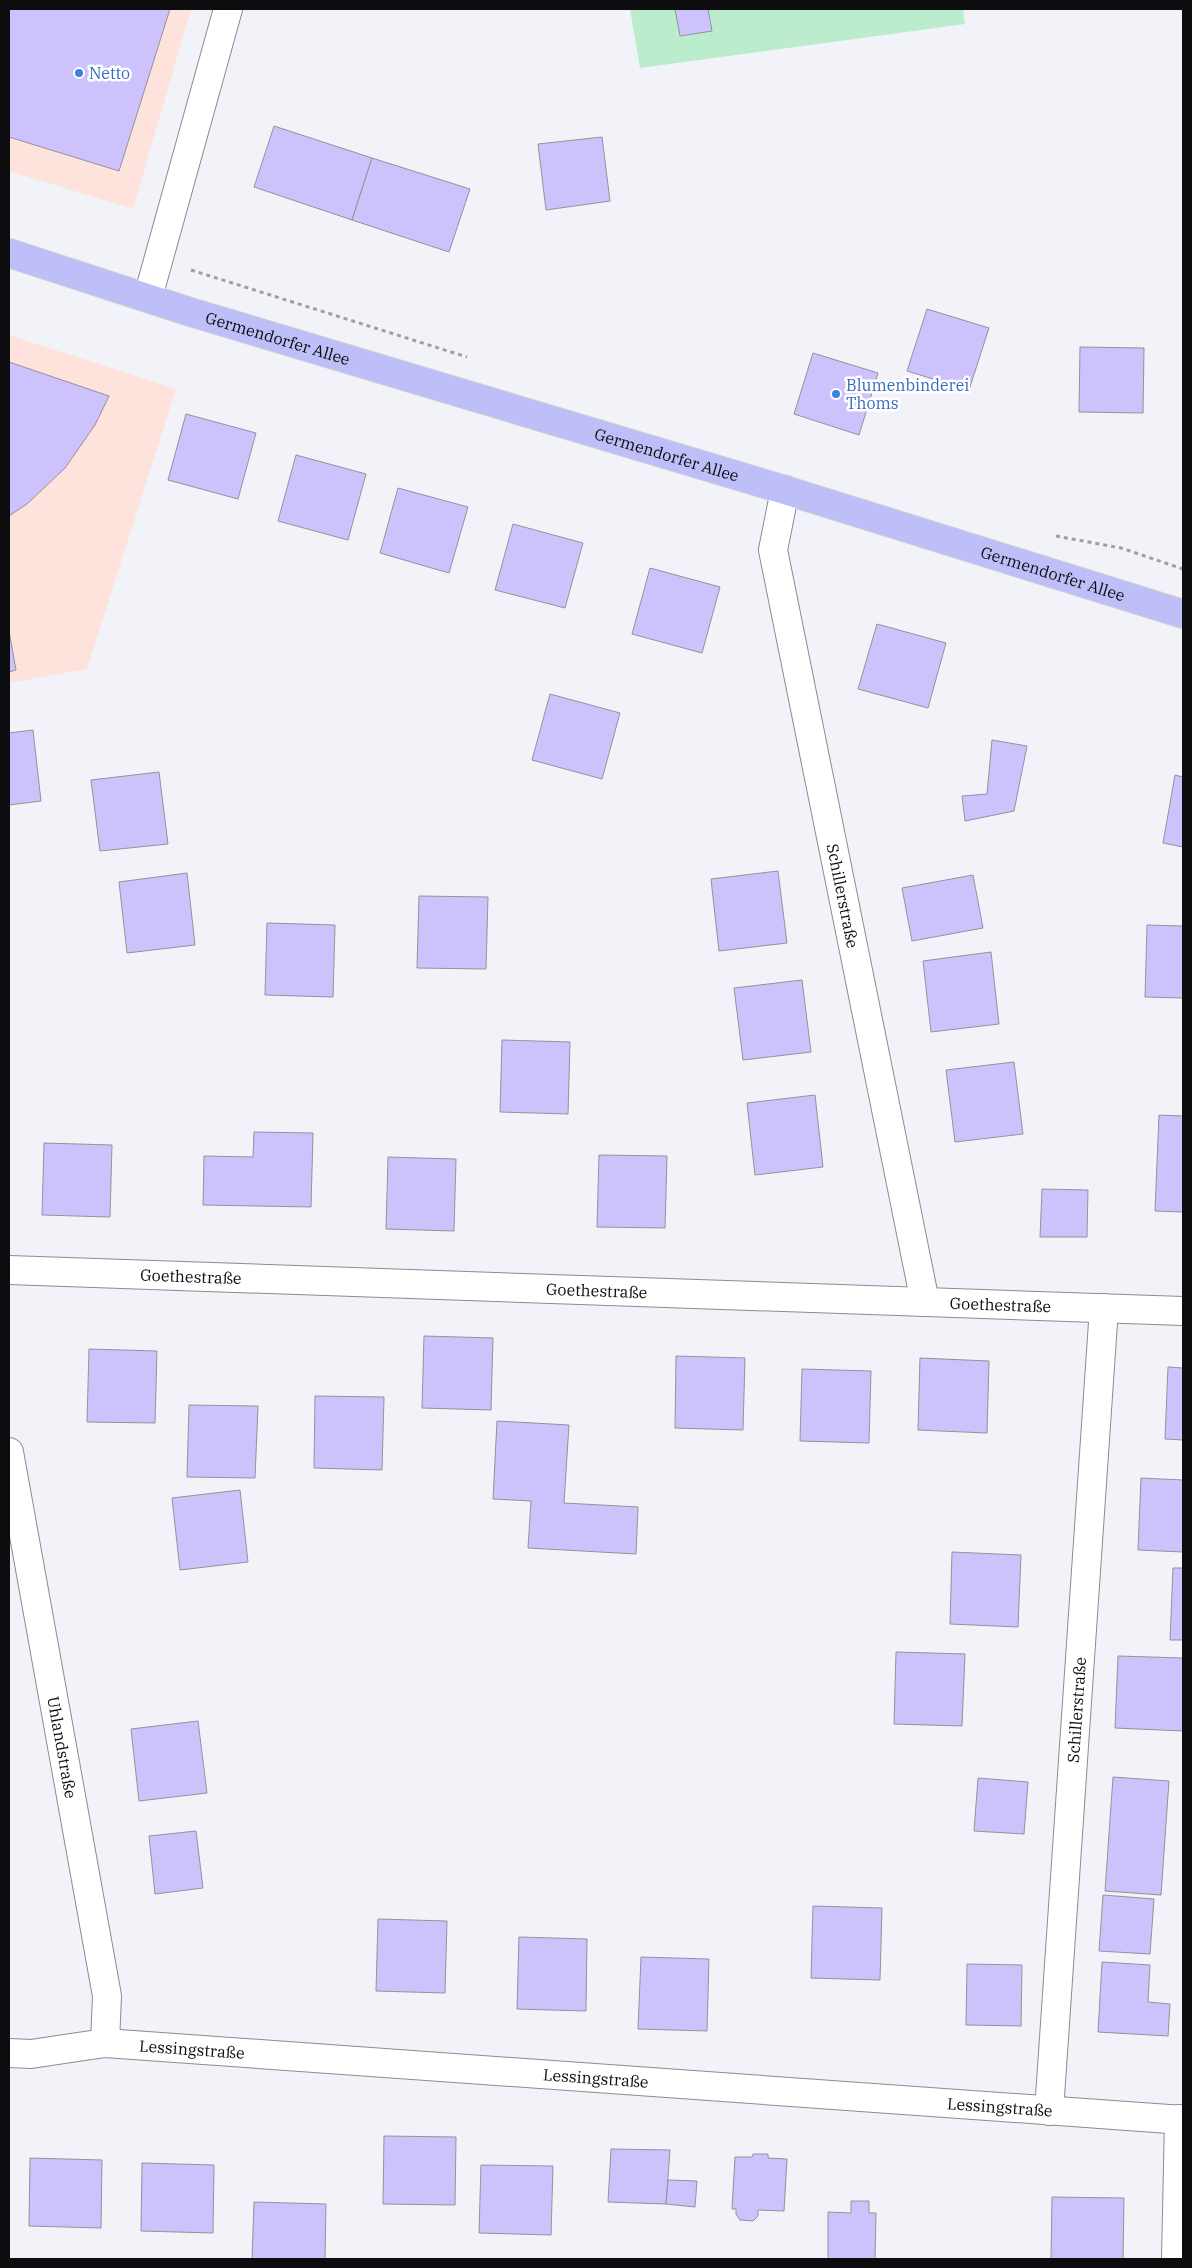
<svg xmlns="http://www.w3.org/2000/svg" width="1192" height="2268" font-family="'IBM Plex Serif',serif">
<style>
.commercial{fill:#fde3dc}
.garden{fill:#baeccd}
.building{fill:#cec2fd;stroke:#939398}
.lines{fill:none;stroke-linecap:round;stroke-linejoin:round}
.minor-casing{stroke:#8a8c91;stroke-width:30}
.major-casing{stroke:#cfcfcf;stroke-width:30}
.path{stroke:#9e9fa3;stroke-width:3;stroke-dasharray:4 4;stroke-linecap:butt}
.minor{stroke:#fff;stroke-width:28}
.major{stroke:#bebef8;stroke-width:28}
.shop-dot{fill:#3f7fe0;stroke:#fff;stroke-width:2}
.labels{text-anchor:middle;stroke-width:5;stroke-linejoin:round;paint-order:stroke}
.shop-label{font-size:16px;fill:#366cbe;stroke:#fff;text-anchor:start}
.street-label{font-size:16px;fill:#0d0d0f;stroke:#fff}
</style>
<rect width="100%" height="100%" fill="#f1f3f9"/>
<!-- commercial -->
<g class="commercial">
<path d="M 9,9 L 191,9 L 133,209 L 9,171 Z"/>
<path d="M 9,335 L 176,389 L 87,669 L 9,683 Z"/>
</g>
<!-- garden -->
<path class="garden" d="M 630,9 L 963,9 L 965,24 L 640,68 Z"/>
<!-- building -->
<g class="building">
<path d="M 9,9 L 170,9 L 119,171 L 9,137 Z"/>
<path d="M 675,9 L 708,9 L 712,31 L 680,36 Z"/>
<path d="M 274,126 L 372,158 L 352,220 L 254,187 Z"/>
<path d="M 602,137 L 610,201 L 546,210 L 538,144 Z"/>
<path d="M 372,158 L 470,189 L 449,252 L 352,220 Z"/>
<path d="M 927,309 L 989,328 L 969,390 L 907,371 Z"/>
<path d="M 1080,347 L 1144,348 L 1143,413 L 1079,412 Z"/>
<path d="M 813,353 L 878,373 L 859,435 L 794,414 Z"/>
<path d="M 9,362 L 109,396 L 95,425 L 65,468 L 27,504 L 9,516 Z"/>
<path d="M 186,414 L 256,433 L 238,499 L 168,480 Z"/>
<path d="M 296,455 L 366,474 L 348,540 L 278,521 Z"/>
<path d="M 398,488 L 468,507 L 449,573 L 380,553 Z"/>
<path d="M 513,524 L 583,543 L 565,608 L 495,590 Z"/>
<path d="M 650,568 L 720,587 L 702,653 L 632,634 Z"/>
<path d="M 877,624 L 946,643 L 928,708 L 858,689 Z"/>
<path d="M 9,631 L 16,670 L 9,672 Z"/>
<path d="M 550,694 L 620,713 L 602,779 L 532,760 Z"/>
<path d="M 33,730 L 41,801 L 9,805 L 9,733 Z"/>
<path d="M 992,740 L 1027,746 L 1014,811 L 965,821 L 962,796 L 987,794 Z"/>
<path d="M 159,772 L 168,844 L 100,851 L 91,780 Z"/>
<path d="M 1175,775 L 1183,777 L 1183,847 L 1163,843 Z"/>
<path d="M 778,871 L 787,943 L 719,951 L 711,879 Z"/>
<path d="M 187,873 L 195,945 L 127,953 L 119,882 Z"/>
<path d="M 973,875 L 983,928 L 912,941 L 902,888 Z"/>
<path d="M 419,896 L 488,897 L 486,969 L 417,968 Z"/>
<path d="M 267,923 L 335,925 L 333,997 L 265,995 Z"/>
<path d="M 1147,925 L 1183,926 L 1183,998 L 1145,997 Z"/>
<path d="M 991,952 L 999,1024 L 931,1032 L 923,961 Z"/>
<path d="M 802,980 L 811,1052 L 743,1060 L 734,988 Z"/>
<path d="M 502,1040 L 570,1042 L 568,1114 L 500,1112 Z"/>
<path d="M 1014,1062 L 1023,1134 L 955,1142 L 946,1070 Z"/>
<path d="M 815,1095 L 823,1167 L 755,1175 L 747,1103 Z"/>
<path d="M 1159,1115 L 1183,1116 L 1183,1212 L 1155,1211 Z"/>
<path d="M 254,1132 L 313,1133 L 311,1207 L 203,1205 L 204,1156 L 253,1157 Z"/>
<path d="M 44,1143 L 112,1145 L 110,1217 L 42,1215 Z"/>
<path d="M 599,1155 L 667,1156 L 665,1228 L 597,1227 Z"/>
<path d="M 388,1157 L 456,1159 L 454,1231 L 386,1229 Z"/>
<path d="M 1042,1189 L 1088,1190 L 1087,1237 L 1040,1237 Z"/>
<path d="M 424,1336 L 493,1338 L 491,1410 L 422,1408 Z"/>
<path d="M 89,1349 L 157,1351 L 155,1423 L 87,1422 Z"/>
<path d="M 676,1356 L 745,1358 L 743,1430 L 675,1428 Z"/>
<path d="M 920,1358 L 989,1361 L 987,1433 L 918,1430 Z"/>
<path d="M 1168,1367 L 1183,1368 L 1183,1440 L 1165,1439 Z"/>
<path d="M 802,1369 L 871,1371 L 869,1443 L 800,1441 Z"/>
<path d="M 315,1396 L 384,1397 L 382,1470 L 314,1468 Z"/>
<path d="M 189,1405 L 258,1406 L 255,1478 L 187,1477 Z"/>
<path d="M 497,1421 L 569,1425 L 564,1503 L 638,1507 L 636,1554 L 528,1548 L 531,1501 L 493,1499 Z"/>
<path d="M 1141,1478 L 1183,1480 L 1183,1552 L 1138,1550 Z"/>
<path d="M 240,1490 L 248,1562 L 180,1570 L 172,1498 Z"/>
<path d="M 952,1552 L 1021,1555 L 1018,1627 L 950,1624 Z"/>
<path d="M 1173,1568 L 1183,1568 L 1183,1640 L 1170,1640 Z"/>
<path d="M 896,1652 L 965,1654 L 962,1726 L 894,1724 Z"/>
<path d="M 1118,1656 L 1183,1658 L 1183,1731 L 1115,1728 Z"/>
<path d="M 198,1721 L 207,1793 L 139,1801 L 131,1729 Z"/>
<path d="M 1113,1777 L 1169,1781 L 1161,1895 L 1105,1891 Z"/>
<path d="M 978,1778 L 1028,1782 L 1024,1834 L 974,1831 Z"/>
<path d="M 196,1831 L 203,1888 L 155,1894 L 149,1836 Z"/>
<path d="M 1103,1895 L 1154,1899 L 1150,1954 L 1099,1951 Z"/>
<path d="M 813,1906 L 882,1908 L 880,1980 L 811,1978 Z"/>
<path d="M 378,1919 L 447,1921 L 445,1993 L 376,1991 Z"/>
<path d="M 519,1937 L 587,1939 L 586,2011 L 517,2009 Z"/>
<path d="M 641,1957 L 709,1959 L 707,2031 L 638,2029 Z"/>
<path d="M 1102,1962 L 1150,1965 L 1148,2002 L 1170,2004 L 1168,2036 L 1098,2032 Z"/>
<path d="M 967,1964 L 1022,1965 L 1021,2026 L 966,2025 Z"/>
<path d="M 384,2136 L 456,2137 L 455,2205 L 383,2204 Z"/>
<path d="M 611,2149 L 670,2150 L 666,2204 L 608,2202 Z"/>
<path d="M 753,2154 L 768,2154 L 768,2158 L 787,2159 L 784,2211 L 758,2210 L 758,2216 L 753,2221 L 740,2220 L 736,2214 L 736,2209 L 732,2209 L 735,2157 L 752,2157 Z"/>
<path d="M 30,2158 L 102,2160 L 101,2228 L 29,2226 Z"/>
<path d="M 142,2163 L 214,2165 L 213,2233 L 141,2231 Z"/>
<path d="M 481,2165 L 553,2166 L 551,2235 L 479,2233 Z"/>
<path d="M 668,2180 L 697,2181 L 695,2207 L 666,2204 Z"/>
<path d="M 1052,2197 L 1124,2198 L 1123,2259 L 1051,2259 Z"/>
<path d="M 851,2201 L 869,2201 L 869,2213 L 876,2213 L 875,2259 L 828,2259 L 828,2212 L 851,2213 Z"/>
<path d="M 254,2202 L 326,2204 L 325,2259 L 252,2259 Z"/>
</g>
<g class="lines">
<defs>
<g id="minor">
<path d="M 148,297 L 228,9"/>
<path id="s1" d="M 785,490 L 773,550 L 925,1302"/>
<path id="s2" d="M 9,1270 L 1183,1311"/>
<path id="s3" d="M 9,1452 L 107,1996 L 105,2043"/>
<path id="s4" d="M 9,2053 L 31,2054 L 105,2043 L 1183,2120"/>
<path id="s5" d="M 1049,2111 L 1104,1308"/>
<path d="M 1176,2259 L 1179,2119"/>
</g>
<g id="major">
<path id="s6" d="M 9,253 L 187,311 L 785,490 L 1183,614"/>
</g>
</defs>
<!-- minor casing -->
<use href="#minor" class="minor-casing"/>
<!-- major casing -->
<use href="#major" class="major-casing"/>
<!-- path -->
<g class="path">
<path d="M 191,270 L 467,357"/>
<path d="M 1056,536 L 1121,548 L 1183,569"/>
</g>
<!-- minor -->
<use href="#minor" class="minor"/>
<!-- major -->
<use href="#major" class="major"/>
</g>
<!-- markers -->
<g class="shop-dot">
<circle cx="79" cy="73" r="5"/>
<circle cx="836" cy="394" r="5"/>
</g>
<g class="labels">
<!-- shop labels -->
<g class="shop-label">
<text x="89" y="79">Netto</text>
<text x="846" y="391">Blumenbinderei<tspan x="846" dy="18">Thoms</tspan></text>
</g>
<!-- street labels -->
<g class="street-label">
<text dy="6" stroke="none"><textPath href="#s6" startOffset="282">Germendorfer Allee</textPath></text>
<text dy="6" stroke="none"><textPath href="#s6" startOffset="688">Germendorfer Allee</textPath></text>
<text dy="6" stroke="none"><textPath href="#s6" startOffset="1092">Germendorfer Allee</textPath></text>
<text dy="6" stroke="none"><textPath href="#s1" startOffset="414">Schillerstraße</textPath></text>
<text dy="6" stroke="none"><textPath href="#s2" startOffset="182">Goethestraße</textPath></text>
<text dy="6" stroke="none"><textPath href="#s2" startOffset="588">Goethestraße</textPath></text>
<text dy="6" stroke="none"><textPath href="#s2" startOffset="992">Goethestraße</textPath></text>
<text dy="6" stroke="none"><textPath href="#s5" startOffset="402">Schillerstraße</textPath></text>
<text dy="6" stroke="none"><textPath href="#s3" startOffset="300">Uhlandstraße</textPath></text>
<text dy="6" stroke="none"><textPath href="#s4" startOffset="184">Lessingstraße</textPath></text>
<text dy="6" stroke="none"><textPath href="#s4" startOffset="589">Lessingstraße</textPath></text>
<text dy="6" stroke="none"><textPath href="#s4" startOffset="994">Lessingstraße</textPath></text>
</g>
</g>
<!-- border -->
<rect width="1192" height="2268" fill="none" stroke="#0d0d0f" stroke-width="20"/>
</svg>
